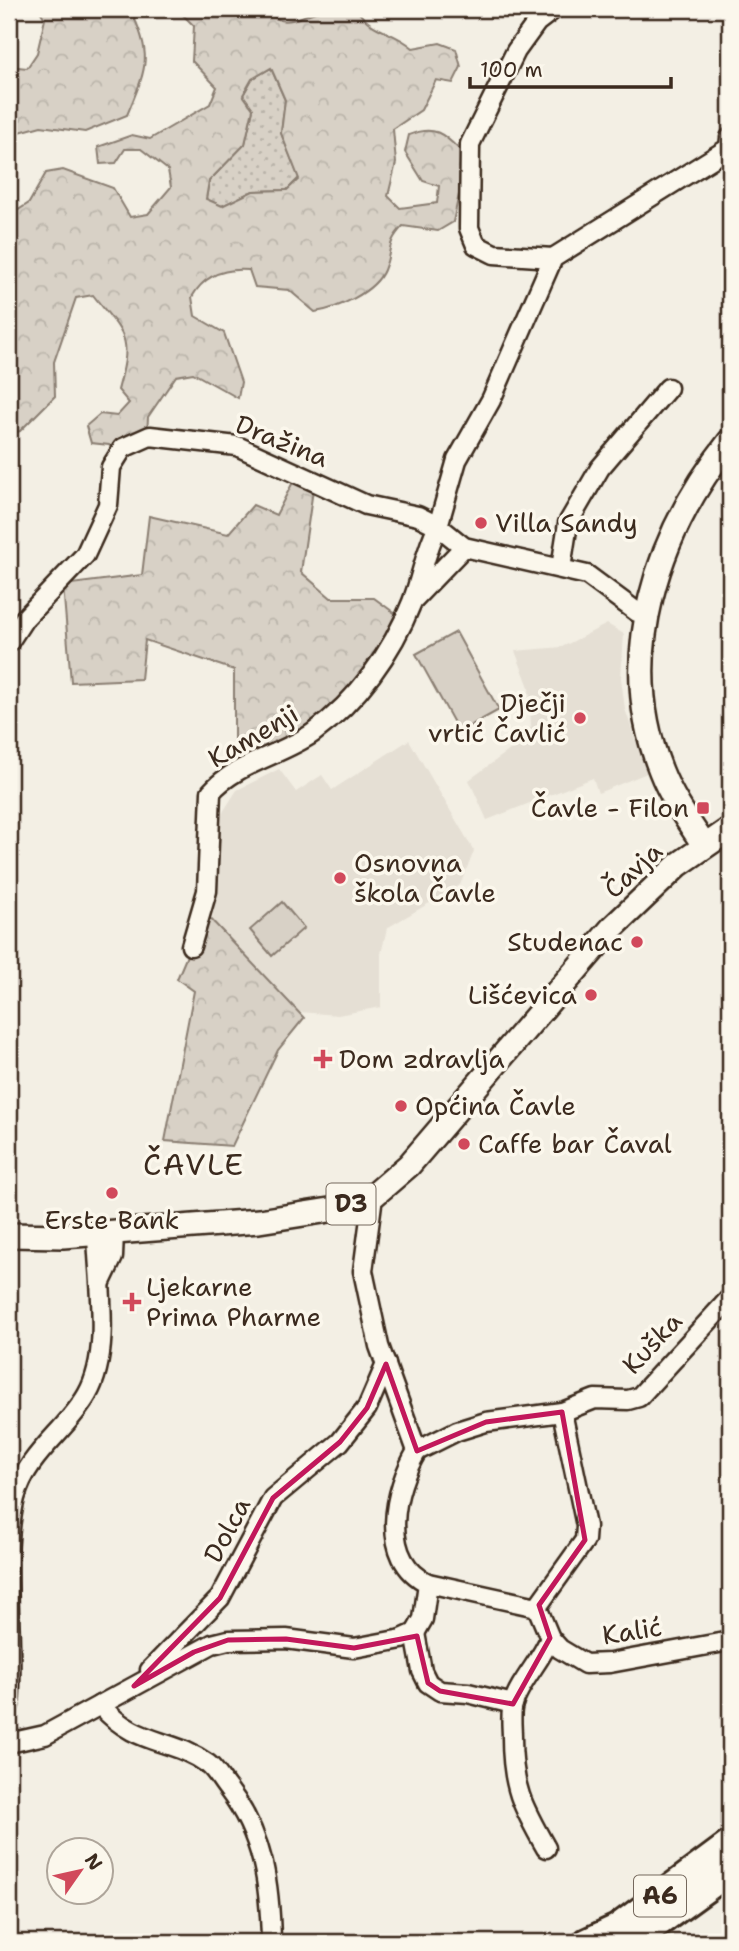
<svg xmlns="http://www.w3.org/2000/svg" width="739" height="1951" font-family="'Shantell Sans',sans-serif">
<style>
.built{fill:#e5dfd4}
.grass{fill:url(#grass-dots);stroke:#8a7e72;stroke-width:2}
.forest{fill:url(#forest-crowns);stroke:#8a7e72;stroke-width:2;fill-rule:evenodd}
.pitch{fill:#d8d1c6;stroke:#8a7e72;stroke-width:2}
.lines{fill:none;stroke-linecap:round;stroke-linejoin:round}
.minor-casing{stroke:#3b2a1e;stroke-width:23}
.major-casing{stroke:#3b2a1e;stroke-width:28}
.highway-casing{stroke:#3b2a1e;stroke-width:32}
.minor{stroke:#fbf7ec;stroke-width:18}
.major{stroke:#fbf7ec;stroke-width:23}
.highway{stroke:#fbf7ec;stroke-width:26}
.marked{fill:none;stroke:#c2185b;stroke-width:5;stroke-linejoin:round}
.poi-dot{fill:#d1495b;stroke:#fbf7ec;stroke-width:2.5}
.labels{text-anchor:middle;stroke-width:7;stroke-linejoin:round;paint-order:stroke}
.shield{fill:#fbf7ec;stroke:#75685c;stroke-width:2}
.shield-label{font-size:24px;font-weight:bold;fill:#3b2a1e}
.street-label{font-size:26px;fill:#3b2a1e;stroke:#fbf7ec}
.poi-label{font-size:26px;fill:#3b2a1e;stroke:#fbf7ec;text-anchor:start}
.quarter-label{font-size:30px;letter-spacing:2px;fill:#3b2a1e;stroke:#fbf7ec}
</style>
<defs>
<pattern id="grass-dots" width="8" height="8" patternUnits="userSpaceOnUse" patternTransform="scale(1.75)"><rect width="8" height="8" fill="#d8d1c6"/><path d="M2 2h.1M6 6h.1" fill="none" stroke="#bab4aa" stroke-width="1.8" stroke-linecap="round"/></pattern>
<pattern id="forest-crowns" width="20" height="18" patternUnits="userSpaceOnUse" patternTransform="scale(1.75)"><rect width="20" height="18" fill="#d8d1c6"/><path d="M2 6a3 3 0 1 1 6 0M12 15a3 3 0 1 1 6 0" fill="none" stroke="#bab4aa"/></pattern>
</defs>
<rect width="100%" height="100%" fill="#f3efe4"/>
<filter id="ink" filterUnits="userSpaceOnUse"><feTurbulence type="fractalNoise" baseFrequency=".0143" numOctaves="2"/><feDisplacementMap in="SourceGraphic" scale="14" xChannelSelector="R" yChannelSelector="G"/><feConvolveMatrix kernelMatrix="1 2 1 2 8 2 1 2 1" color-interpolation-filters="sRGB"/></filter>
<g filter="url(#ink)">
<!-- built -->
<g class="built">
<path d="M 607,624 L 624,634 L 621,678 L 625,709 L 647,773 L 598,793 L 593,778 L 487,820 L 469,780 L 518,744 L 531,727 L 529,687 L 515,651 L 562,647 Z"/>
<path d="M 409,740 L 474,851 L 460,885 L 387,928 L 381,954 L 381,1007 L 338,1015 L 299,1012 L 212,921 L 218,872 L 217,835 L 223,812 L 237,790 L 279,769 L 296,792 L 322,775 L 332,790 Z"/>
</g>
<!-- grass -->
<path class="grass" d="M 271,68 L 285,100 L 281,133 L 299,178 L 287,190 L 253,191 L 222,206 L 206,199 L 209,181 L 245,144 L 253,109 L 243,95 L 252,79 Z"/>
<!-- forest -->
<g class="forest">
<path d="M 39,9 L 130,9 C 154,56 146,69 127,115 L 85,132 L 41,126 L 9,135 L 9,66 L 27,68 L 37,53 L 45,19 Z"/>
<path d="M 177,9 L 262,9 C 289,32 296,15 324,10 C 334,9 347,10 357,10 C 374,34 391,29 413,48 L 440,43 L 456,49 L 461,67 L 453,83 L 436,80 L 421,110 L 393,129 L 396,163 L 388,196 L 400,208 L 437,203 L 439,186 L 423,181 L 405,152 L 409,135 C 438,123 446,137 467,157 L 453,222 L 438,231 L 403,226 C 385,245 393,250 384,270 C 375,292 337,309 315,312 L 289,290 L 255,287 L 249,270 C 224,268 204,275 192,297 L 195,316 L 224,333 L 241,382 L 238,398 L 193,373 L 176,376 L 148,417 L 147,435 L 113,450 L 109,445 L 91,443 L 86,426 L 100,414 L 117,416 L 129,403 L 118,390 C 133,336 126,337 93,295 L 76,298 L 54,362 L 55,396 L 20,431 L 9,434 L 9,179 L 15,212 L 29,203 L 46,173 L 63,170 L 113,188 L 130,217 L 148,214 L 171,187 L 168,170 L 141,149 L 125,149 L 116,163 L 100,164 L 98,147 L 132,135 L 150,139 L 210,104 L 217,87 L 192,61 L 194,26 ZM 271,68 L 285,100 L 281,133 L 299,179 L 287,190 L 253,191 L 222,206 L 206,199 L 209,181 L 245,144 L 253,109 L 243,95 L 252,79 Z"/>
<path d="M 293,482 L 313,490 L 301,572 L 331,598 L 374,598 L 400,617 L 372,666 L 329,716 L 234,768 L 234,670 L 145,640 L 141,679 L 71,682 L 63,585 L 142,575 L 149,516 L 228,534 L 253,505 L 276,515 Z"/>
<path d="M 205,913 L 304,1018 L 278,1050 L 232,1146 L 165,1141 L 194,991 L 177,979 Z"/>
</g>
<!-- pitch -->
<g class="pitch">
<path d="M 456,632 L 499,710 L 459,732 L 416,654 Z"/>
<path d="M 282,902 L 304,928 L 272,956 L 250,930 Z"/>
</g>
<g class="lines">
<defs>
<g id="minor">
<path d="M 553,258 L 494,254 L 476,245 L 469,228 L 470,144 L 516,51 L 537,22 L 554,9"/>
<path d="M 561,568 L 568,523 L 600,468 L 668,388"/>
<path d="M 415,598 L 464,547"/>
<path d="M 646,615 L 637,612 L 587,575 L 464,547 L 438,526 L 457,460 L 491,400 L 553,258 L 729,148 L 730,138"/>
<path d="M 9,642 L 24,619 L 85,555 L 108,505 L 111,467 L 123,448 L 150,436 L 237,446 L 366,505 L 418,516 L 438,526 C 425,551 422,577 412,602 C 392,653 357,701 313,733 C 282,755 236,763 211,792 L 207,891 L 191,946"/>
<path d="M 101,1282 L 113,1257 L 114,1232"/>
<path d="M 417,1451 L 457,1431 L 486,1422 L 562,1412 L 595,1399 L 628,1400 L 639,1397 L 730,1298"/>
<path d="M 428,1583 L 537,1607 L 550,1638 L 560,1649 L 585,1664 L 610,1663 L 730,1641"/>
<path d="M 537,1607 L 585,1540 L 586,1526 L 562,1412"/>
<path d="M 415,1633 L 422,1671 L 428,1683 L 440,1691 L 468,1693 L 513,1704"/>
<path d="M 150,1670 L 220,1598 L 273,1498 L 340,1442 L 367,1408 L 386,1364"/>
<path d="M 9,1705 C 15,1640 0,1560 15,1498 C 27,1453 65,1433 87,1395 C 112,1352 98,1282 97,1234"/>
<path d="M 100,1705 C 137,1747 171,1737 208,1764 C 216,1770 222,1782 228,1789 C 264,1836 270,1886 271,1942"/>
<path d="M 9,1743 L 45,1735 L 212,1644 L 228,1640 L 286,1639 L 354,1648 L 402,1639 L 415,1633 L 423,1619 L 428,1583 C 378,1559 394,1489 417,1451 L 379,1346 L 363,1271 L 373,1196"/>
<path d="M 546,1848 C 522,1806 512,1787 512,1737 C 512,1727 510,1714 513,1704 C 520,1681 541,1661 550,1638"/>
</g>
<g id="major">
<path d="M 704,845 C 688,821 671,797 661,771 C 615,657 657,533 730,441"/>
<path d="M 9,1235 L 63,1236 L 259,1221 L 336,1209 L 373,1196 L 409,1165 L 612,928 L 678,865 L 730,829"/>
</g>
<g id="highway">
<path d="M 587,1942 L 617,1928 L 730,1844"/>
<path d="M 632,1942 L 730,1871"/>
</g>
</defs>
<!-- minor casing -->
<use href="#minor" class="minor-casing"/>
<!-- major casing -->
<use href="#major" class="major-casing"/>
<!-- highway casing -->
<use href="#highway" class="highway-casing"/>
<!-- minor -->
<use href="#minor" class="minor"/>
<!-- major -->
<use href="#major" class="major"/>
<!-- highway -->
<use href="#highway" class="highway"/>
</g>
</g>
<!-- marked area -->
<path class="marked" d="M 386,1364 L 417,1451 L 486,1422 L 562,1412 L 585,1540 L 539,1605 L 550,1638 L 513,1704 L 440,1691 L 428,1683 L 417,1636 L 354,1648 L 286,1639 L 228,1640 L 194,1652 L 134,1686 L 220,1598 L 273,1498 L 340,1442 L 367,1408 Z"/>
<!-- markers -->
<g class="poi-dot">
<circle cx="481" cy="523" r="7"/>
<circle cx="580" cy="718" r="7"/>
<rect x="696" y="801" width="14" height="14" rx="3.5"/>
<circle cx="340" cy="878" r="7"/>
<circle cx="637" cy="942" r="7"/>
<circle cx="591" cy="995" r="7"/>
<path d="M319.5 1048.5h7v7h7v7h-7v7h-7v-7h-7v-7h7z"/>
<circle cx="401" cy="1106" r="7"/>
<circle cx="464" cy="1144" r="7"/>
<circle cx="112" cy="1193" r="7"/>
<path d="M128.5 1291.5h7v7h7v7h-7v7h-7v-7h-7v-7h7z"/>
</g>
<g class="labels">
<!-- shield labels -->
<g class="shield">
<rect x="326.5" y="1183.5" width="49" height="41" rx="5"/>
<rect x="634" y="1875.5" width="52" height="41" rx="5"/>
</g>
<g class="shield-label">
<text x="351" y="1212">D3</text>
<text x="660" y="1904">A6</text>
</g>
<!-- street labels -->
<g class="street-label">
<text transform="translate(282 441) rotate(22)" y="9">Dražina</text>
<text transform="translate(253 736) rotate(-30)" y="9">Kamenji</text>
<text transform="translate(633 870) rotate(-43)" y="9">Čavja</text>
<text transform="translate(652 1343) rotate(-47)" y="9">Kuška</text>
<text transform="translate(227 1530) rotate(-62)" y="9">Dolca</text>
<text transform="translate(632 1631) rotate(-9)" y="9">Kalić</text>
</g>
<!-- poi labels -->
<g class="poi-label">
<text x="495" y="532">Villa Sandy</text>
<text x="566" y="712" text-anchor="end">Dječji<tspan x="566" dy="30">vrtić Čavlić</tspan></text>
<text x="689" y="817" text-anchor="end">Čavle - Filon</text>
<text x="354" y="872">Osnovna<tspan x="354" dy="30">škola Čavle</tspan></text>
<text x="623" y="951" text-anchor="end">Studenac</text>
<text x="577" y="1004" text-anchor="end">Lišćevica</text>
<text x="339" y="1068">Dom zdravlja</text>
<text x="415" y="1115">Općina Čavle</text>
<text x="478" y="1153">Caffe bar Čaval</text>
<text x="112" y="1229" text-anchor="middle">Erste Bank</text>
<text x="146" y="1296">Ljekarne<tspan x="146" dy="30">Prima Pharme</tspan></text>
</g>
<!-- quarter labels -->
<g class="quarter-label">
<text x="194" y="1175">ČAVLE</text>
</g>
</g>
<!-- margin -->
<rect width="739" height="1951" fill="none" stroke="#fbf7ec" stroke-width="35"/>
<rect x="18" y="18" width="704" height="1916" fill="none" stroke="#3b2a1e" stroke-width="2.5" filter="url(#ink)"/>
<!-- north arrow -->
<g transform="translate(80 1871) rotate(56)"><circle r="33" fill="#fbf7ec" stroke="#aea59a" stroke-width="2"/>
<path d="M0-5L12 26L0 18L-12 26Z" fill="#d1495b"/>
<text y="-10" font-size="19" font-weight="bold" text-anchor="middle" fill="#3b2a1e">N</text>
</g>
<!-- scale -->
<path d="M470 77v10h201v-10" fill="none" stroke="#3b2a1e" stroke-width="3.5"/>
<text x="480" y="77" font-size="21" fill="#3b2a1e" stroke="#fbf7ec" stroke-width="5" paint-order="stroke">100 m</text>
</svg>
